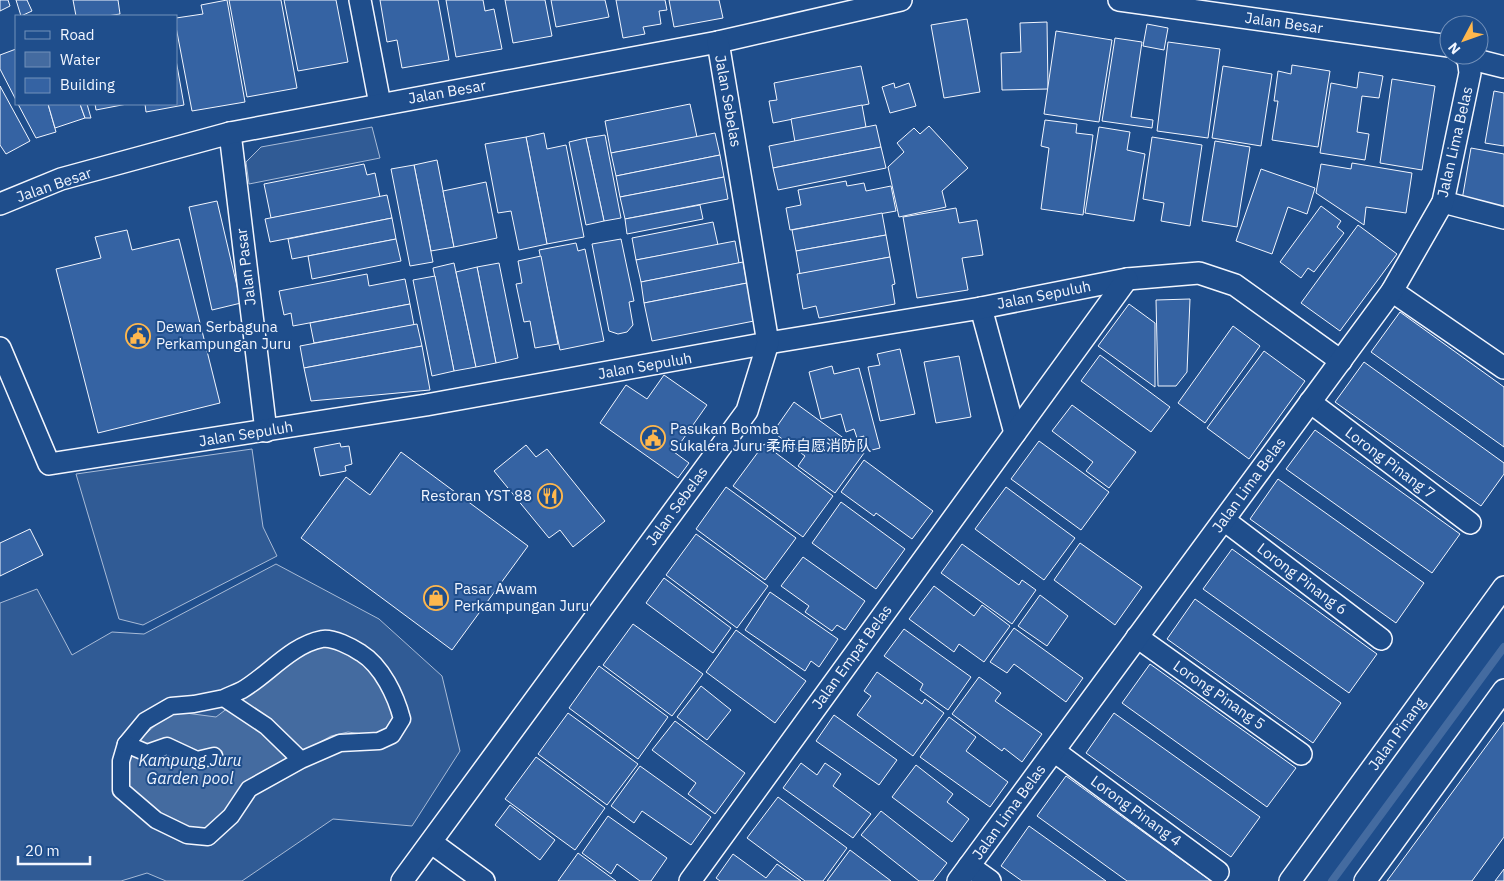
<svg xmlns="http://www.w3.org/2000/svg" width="1504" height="881" font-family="'IBM Plex Sans','Noto Sans SC',sans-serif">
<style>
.built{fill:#305b95;stroke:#a8bbd7}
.water{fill:#446ba0;stroke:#a8bbd7}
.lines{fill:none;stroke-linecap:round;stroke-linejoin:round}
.stream{stroke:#446ba0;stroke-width:8}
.building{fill:#3563a3;stroke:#f2f6ff}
.pedestrian-casing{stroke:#f2f6ff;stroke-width:19}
.minor-casing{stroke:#f2f6ff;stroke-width:24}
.pedestrian{stroke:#1f4e8c;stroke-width:16}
.minor{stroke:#1f4e8c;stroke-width:21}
.labels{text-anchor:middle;stroke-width:4;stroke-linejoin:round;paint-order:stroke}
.street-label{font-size:15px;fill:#f2f6ff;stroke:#1f4e8c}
.poi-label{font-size:15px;fill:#f2f6ff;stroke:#1f4e8c;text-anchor:start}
.water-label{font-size:16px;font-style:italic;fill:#f2f6ff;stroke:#1f4e8c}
</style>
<rect width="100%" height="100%" fill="#1f4e8c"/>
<!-- built -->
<g class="built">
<path d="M 372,127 L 380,158 L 249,184 L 246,162 L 261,147 Z"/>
<path d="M 252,449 L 263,527 L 277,556 L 143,625 L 119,619 L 76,474 Z"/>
<path d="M 276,564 L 379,619 L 442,676 L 460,751 L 412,826 L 333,819 L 242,881 L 166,881 L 147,873 L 121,881 L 0,881 L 0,603 L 37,589 L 72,655 L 112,632 L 144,634 Z"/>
</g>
<!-- water -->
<path class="water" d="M 327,643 L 369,663 L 394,715 L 386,728 L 376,736 L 348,732 L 331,736 L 243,785 L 238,795 L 208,832 L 183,828 L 150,811 L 125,789 L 128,750 L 160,721 L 178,712 L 216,717 L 303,651 Z"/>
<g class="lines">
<!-- stream -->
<path class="stream" d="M 1332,881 L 1504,647"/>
</g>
<!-- building -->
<g class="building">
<path d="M 0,0 L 8,0 L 10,6 L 0,11 Z"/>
<path d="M 16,0 L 27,0 L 32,11 L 21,16 Z"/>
<path d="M 73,0 L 118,0 L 120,14 L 107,16 L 76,16 Z"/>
<path d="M 227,0 L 245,102 L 192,111 L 176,27 L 176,18 L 203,14 L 201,5 Z"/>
<path d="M 229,0 L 281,0 L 297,88 L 247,97 Z"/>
<path d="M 284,0 L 336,0 L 348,62 L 298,71 Z"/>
<path d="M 380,0 L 438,0 L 449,60 L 402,68 L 397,40 L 387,42 Z"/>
<path d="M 446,0 L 483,0 L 485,11 L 494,9 L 502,49 L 456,57 Z"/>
<path d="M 505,0 L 545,0 L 552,36 L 513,43 Z"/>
<path d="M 551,0 L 605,0 L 609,17 L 556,27 Z"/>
<path d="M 616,0 L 665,0 L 667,10 L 659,11 L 661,24 L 643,27 L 645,34 L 623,38 Z"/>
<path d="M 669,0 L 719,0 L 723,18 L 674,27 Z"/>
<path d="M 967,19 L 980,92 L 944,98 L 931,25 Z"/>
<path d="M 1047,22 L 1048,89 L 1002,90 L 1001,53 L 1021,52 L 1020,23 Z"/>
<path d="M 1147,24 L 1168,28 L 1164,50 L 1143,46 Z"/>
<path d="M 1056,31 L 1112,40 L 1099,122 L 1044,114 Z"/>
<path d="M 1115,38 L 1142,42 L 1131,117 L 1153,120 L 1152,128 L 1102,121 Z"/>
<path d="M 1168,42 L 1220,49 L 1208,138 L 1157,131 Z"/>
<path d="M 16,49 L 16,100 L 0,69 L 0,55 Z"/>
<path d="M 176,60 L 184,105 L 146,112 L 145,104 L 176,104 Z"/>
<path d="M 1292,65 L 1330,71 L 1318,147 L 1272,140 L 1278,101 L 1274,101 L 1278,71 L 1291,74 Z"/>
<path d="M 861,66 L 869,104 L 773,123 L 769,101 L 777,100 L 774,83 Z"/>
<path d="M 1223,66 L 1272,74 L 1261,146 L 1212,138 Z"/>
<path d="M 1359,72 L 1383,76 L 1379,98 L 1362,96 L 1357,132 L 1369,134 L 1365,160 L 1320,153 L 1331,83 L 1357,88 Z"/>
<path d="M 1392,79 L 1435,86 L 1422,170 L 1380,163 Z"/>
<path d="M 894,83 L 895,88 L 909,83 L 916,106 L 890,113 L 882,87 Z"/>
<path d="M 0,86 L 30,141 L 6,154 L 0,145 Z"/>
<path d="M 1494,91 L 1504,93 L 1504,146 L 1485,143 Z"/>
<path d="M 18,104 L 48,104 L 56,132 L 36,138 Z"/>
<path d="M 48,104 L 80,104 L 85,118 L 55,128 Z"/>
<path d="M 80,104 L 87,104 L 91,118 L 85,118 Z"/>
<path d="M 95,104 L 127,104 L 96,110 Z"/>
<path d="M 690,104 L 697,137 L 611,153 L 605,121 Z"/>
<path d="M 862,105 L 866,127 L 795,142 L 791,119 Z"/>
<path d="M 1045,120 L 1077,124 L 1076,133 L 1093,135 L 1083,215 L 1041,209 L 1049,148 L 1041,146 Z"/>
<path d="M 876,125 L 881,147 L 773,168 L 769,146 Z"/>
<path d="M 929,126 L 968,168 L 942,191 L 946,207 L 899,217 L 888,167 L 904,152 L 897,143 L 914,128 L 920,134 Z"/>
<path d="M 1099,127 L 1130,132 L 1127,150 L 1145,154 L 1134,221 L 1085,213 Z"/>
<path d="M 544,133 L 547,149 L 566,145 L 584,237 L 547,244 L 526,137 Z"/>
<path d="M 715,133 L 720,155 L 616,176 L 611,153 Z"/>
<path d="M 605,135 L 621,218 L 604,221 L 586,138 Z"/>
<path d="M 526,137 L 547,244 L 519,250 L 511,211 L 498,213 L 485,144 Z"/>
<path d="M 1152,137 L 1202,145 L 1190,226 L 1161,221 L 1164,203 L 1143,199 Z"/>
<path d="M 586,138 L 604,221 L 586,225 L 569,142 Z"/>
<path d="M 1215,141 L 1250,147 L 1237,227 L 1202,221 Z"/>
<path d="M 881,147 L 886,168 L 778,190 L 773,168 Z"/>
<path d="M 1471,148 L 1504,154 L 1504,208 L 1462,200 Z"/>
<path d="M 720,155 L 724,177 L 620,197 L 616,176 Z"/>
<path d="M 437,160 L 454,247 L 431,251 L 414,165 Z"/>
<path d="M 1352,163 L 1412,173 L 1406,213 L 1366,207 L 1364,225 L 1316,193 L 1321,164 L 1351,169 Z"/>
<path d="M 364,164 L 367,175 L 375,173 L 380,197 L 271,218 L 264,184 Z"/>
<path d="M 414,165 L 433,262 L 410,266 L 391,169 Z"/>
<path d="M 1261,169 L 1315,188 L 1307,214 L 1288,207 L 1272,254 L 1236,241 Z"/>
<path d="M 724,177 L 728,199 L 625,219 L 620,197 Z"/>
<path d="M 846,181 L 847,186 L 864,183 L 866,191 L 891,186 L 896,211 L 790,230 L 786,208 L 801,205 L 798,190 Z"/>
<path d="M 486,182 L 497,238 L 454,247 L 443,191 Z"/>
<path d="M 387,195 L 392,218 L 270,242 L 265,219 Z"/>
<path d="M 217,201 L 241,303 L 212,310 L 189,207 Z"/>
<path d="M 700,205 L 703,219 L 627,234 L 625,219 Z"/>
<path d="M 1321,206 L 1341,221 L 1337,227 L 1344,233 L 1314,272 L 1308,268 L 1301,278 L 1280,262 Z"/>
<path d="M 956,208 L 959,223 L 977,220 L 983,255 L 962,258 L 968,290 L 917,298 L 903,217 Z"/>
<path d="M 882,213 L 886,235 L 796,251 L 792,230 Z"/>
<path d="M 392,218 L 396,239 L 292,259 L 288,239 Z"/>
<path d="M 713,222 L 718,245 L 636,260 L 632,238 Z"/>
<path d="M 1358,225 L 1397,254 L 1340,331 L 1301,303 Z"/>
<path d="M 127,230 L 132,250 L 179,239 L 220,403 L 98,433 L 56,269 L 101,258 L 95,237 Z"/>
<path d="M 886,235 L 890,257 L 800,274 L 796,251 Z"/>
<path d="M 396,239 L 401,261 L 312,279 L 308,256 Z"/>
<path d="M 621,239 L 634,301 L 629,302 L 633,325 L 627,332 L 618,334 L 609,331 L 592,244 Z"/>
<path d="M 735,241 L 739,263 L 641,282 L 636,260 Z"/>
<path d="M 576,243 L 578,251 L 585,249 L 604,341 L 560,350 L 539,250 Z"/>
<path d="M 541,256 L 558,344 L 535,348 L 530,321 L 524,322 L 516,284 L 522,283 L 518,261 Z"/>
<path d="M 890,257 L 895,284 L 892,285 L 895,304 L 819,318 L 816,306 L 803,309 L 797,274 Z"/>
<path d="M 743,262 L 747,283 L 644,303 L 641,282 Z"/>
<path d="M 454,263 L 476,367 L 454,371 L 433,268 Z"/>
<path d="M 499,263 L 518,358 L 496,363 L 477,267 Z"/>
<path d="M 477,267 L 496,363 L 476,367 L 456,272 Z"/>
<path d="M 367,274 L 369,286 L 405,279 L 410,304 L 293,326 L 291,313 L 284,315 L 279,291 Z"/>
<path d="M 435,276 L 454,371 L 432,376 L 413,280 Z"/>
<path d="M 747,283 L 754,321 L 652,341 L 644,303 Z"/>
<path d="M 1190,299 L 1187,372 L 1176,386 L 1158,386 L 1156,300 Z"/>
<path d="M 410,304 L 414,325 L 314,343 L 310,323 Z"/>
<path d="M 1129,304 L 1155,323 L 1155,387 L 1098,346 Z"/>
<path d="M 1400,312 L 1504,387 L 1504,447 L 1371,352 Z"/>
<path d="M 417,324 L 422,346 L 304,368 L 300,346 Z"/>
<path d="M 1233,326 L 1260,346 L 1205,423 L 1178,403 Z"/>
<path d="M 422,346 L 430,390 L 311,401 L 304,368 Z"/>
<path d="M 900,349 L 915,414 L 880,421 L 868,367 L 880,365 L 877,354 Z"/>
<path d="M 1264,351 L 1305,381 L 1249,459 L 1207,428 Z"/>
<path d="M 1100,355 L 1170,407 L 1151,432 L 1081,381 Z"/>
<path d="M 959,356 L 971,417 L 936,423 L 924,362 Z"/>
<path d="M 1364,362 L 1504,463 L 1504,474 L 1481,506 L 1335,402 Z"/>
<path d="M 832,366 L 834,374 L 859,368 L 880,448 L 868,451 L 864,436 L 857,438 L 854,429 L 846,432 L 841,414 L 821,419 L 809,372 Z"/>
<path d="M 664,375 L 707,405 L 674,452 L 689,463 L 678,478 L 600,423 L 626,385 L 647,399 Z"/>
<path d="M 794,402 L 864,453 L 835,493 L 798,466 L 805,456 L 773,432 Z"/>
<path d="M 1072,405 L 1136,452 L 1109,488 L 1086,471 L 1093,462 L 1052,431 Z"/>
<path d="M 1315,430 L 1460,534 L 1432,573 L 1286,469 Z"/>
<path d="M 1039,441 L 1109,492 L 1081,530 L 1011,479 Z"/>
<path d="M 340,443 L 341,447 L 349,446 L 352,464 L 345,466 L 346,471 L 320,476 L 314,448 Z"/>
<path d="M 764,444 L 833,496 L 803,537 L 733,486 Z"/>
<path d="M 526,445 L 536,457 L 547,449 L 605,521 L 573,547 L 560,530 L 549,538 L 494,471 Z"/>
<path d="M 401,452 L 528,546 L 452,650 L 301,538 L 346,477 L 370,495 Z"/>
<path d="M 864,460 L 933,511 L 912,539 L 876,513 L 874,516 L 841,492 Z"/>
<path d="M 1278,479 L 1424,583 L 1396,623 L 1250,519 Z"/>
<path d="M 726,487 L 796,538 L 765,580 L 696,529 Z"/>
<path d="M 1006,487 L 1075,538 L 1044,580 L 975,529 Z"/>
<path d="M 841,502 L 905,549 L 876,589 L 812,543 Z"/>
<path d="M 30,529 L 43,555 L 0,576 L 0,543 Z"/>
<path d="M 696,534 L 768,586 L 737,628 L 666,575 Z"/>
<path d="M 1080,543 L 1142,587 L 1115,625 L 1054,580 Z"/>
<path d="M 962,544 L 1019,585 L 1022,580 L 1036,590 L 1012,624 L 941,573 Z"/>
<path d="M 1232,549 L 1377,654 L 1349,693 L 1203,589 Z"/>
<path d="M 803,557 L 865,601 L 845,630 L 837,625 L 832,631 L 805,612 L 809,606 L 781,586 Z"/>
<path d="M 664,578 L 731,628 L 713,653 L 646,603 Z"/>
<path d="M 934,586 L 974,616 L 982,605 L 1010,626 L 984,662 L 959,644 L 954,652 L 909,619 Z"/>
<path d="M 770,592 L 838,639 L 819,667 L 811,661 L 805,671 L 745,630 Z"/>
<path d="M 1040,595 L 1068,616 L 1047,646 L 1018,626 Z"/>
<path d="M 1195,599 L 1341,703 L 1313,743 L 1167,639 Z"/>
<path d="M 633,624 L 703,674 L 672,716 L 603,665 Z"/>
<path d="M 1014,628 L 1083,678 L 1066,702 L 1014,664 L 1007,673 L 990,662 Z"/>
<path d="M 904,629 L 971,677 L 948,710 L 920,690 L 923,684 L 884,656 Z"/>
<path d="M 736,630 L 806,681 L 775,723 L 706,672 Z"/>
<path d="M 1150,664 L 1296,768 L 1267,807 L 1122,703 Z"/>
<path d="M 599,666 L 668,717 L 638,759 L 569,708 Z"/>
<path d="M 877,672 L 922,704 L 925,699 L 944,713 L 913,756 L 857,715 L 871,696 L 864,691 Z"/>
<path d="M 979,677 L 1001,693 L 995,701 L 1042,734 L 1022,762 L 1004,748 L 1002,751 L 952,714 Z"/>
<path d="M 701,686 L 731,710 L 707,740 L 677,717 Z"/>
<path d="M 568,713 L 638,764 L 607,805 L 538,754 Z"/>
<path d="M 1114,713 L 1260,817 L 1231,857 L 1086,753 Z"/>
<path d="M 834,715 L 897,760 L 879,785 L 816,741 Z"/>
<path d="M 949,717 L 976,737 L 966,751 L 1008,782 L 990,807 L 920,757 Z"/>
<path d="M 675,721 L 745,773 L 715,814 L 688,794 L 696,783 L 652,750 Z"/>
<path d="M 1504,722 L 1504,837 L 1472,881 L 1387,881 Z"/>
<path d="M 536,757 L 605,808 L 575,850 L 505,799 Z"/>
<path d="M 801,763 L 817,775 L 825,763 L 841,774 L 833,786 L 871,814 L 853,838 L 783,788 Z"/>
<path d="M 916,765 L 953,794 L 947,802 L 969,819 L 952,842 L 892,797 Z"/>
<path d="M 640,766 L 711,817 L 691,845 L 642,811 L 634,823 L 611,806 Z"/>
<path d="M 1066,776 L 1211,881 L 1127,881 L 1037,816 Z"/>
<path d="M 778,797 L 847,848 L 823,881 L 805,881 L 747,838 Z"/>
<path d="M 510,805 L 555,840 L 540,860 L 495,825 Z"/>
<path d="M 881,811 L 947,863 L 933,881 L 919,881 L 861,835 Z"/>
<path d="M 608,816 L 667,858 L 651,881 L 640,881 L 617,864 L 611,874 L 582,853 Z"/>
<path d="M 1029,826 L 1106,881 L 1022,881 L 1001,866 Z"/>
<path d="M 850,850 L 891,881 L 827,881 Z"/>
<path d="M 578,853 L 616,881 L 558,881 Z"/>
<path d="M 733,854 L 766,878 L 777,864 L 801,881 L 720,881 L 716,878 Z"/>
<path d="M 1504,869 L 1504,881 L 1495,881 Z"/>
</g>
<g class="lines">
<defs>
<g id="pedestrian">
<path d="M 224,698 C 230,695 236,693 242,690 C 268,675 291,645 322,639 C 333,637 352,647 361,653 C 382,666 396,696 402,719 L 392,735 L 379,741 L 340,743 L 301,760 L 249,789 L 231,816 L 208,837 L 187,835 L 156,820 L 121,790 L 121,761 L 126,744 L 145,721 L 171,706 L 194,704 L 224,698 L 266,726 L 301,760"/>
<path d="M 126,744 L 147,753 L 167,746 L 197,760 L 214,756"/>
</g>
<g id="minor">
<path d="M 360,0 L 380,104"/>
<path d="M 1119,0 L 1449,46"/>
<path d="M 1464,55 L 1468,58 L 1504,67"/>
<path d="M 230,133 L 266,431"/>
<path d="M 1443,202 L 1504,218"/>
<path d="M 0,204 L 61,179 L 230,133 L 718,42 L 901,0"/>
<path d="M 1392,291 L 1504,368"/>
<path d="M 981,308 L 1015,433"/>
<path d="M 0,348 L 49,464 L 426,405 L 768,343 L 981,308 L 1127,279 L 1199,273 L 1235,285 L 1341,361"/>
<path d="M 1310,402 L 1470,523"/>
<path d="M 1224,520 L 1381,639"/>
<path d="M 1137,637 L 1301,754"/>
<path d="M 1054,751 L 1218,872"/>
<path d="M 432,843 L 484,881"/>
<path d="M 969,866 L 990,881"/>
<path d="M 402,881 L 747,411 L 768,343 L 718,42"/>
<path d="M 690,881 L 1127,279"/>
<path d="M 958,881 L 1392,291 L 1443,202 L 1470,73 L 1468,58"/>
<path d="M 1290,881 L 1504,587"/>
<path d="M 1365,881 L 1504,690"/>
</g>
</defs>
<!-- pedestrian casing -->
<use href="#pedestrian" class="pedestrian-casing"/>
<!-- minor casing -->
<use href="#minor" class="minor-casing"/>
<!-- pedestrian -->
<use href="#pedestrian" class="pedestrian"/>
<!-- minor -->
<use href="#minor" class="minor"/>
</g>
<!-- icons -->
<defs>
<symbol id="civic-ring" viewBox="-11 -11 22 22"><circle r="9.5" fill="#1f4e8c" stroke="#ffb74d" stroke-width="1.5"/><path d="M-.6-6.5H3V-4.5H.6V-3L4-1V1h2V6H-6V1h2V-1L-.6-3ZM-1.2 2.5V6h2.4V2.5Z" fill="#ffb74d"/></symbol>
<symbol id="restaurant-ring" viewBox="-11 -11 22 22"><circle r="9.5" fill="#1f4e8c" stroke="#ffb74d" stroke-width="1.5"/><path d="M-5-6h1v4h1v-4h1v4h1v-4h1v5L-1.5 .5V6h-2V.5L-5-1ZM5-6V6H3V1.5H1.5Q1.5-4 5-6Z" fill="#ffb74d"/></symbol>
<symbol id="shop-ring" viewBox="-11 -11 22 22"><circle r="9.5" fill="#1f4e8c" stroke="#ffb74d" stroke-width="1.5"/><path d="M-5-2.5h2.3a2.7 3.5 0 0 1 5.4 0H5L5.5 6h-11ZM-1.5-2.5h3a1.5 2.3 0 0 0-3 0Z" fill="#ffb74d"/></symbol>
</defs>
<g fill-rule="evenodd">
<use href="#civic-ring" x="124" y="322" width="28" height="28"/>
<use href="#civic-ring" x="639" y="424" width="28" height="28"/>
<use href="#restaurant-ring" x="536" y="482" width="28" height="28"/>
<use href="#shop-ring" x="422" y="584" width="28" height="28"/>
</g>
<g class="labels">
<!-- street labels -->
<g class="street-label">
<text transform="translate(1284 23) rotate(8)" y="5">Jalan Besar</text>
<text transform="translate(447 92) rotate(-10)" y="5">Jalan Besar</text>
<text transform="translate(728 101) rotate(80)" y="5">Jalan Sebelas</text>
<text transform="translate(1455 142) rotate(-77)" y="5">Jalan Lima Belas</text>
<text transform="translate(54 185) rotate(-19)" y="5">Jalan Besar</text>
<text transform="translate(246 267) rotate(-97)" y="5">Jalan Pasar</text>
<text transform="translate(1044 295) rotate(-11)" y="5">Jalan Sepuluh</text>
<text transform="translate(645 366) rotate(-10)" y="5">Jalan Sepuluh</text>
<text transform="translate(246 434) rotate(-9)" y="5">Jalan Sepuluh</text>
<text transform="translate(1390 463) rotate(37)" y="5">Lorong Pinang 7</text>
<text transform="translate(1249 485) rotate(-54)" y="5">Jalan Lima Belas</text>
<text transform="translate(677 506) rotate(-54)" y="5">Jalan Sebelas</text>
<text transform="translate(1302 579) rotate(37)" y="5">Lorong Pinang 6</text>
<text transform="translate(852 657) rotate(-54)" y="5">Jalan Empat Belas</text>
<text transform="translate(1219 695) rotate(35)" y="5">Lorong Pinang 5</text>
<text transform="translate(1397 734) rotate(-54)" y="5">Jalan Pinang</text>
<text transform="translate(1136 811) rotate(36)" y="5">Lorong Pinang 4</text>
<text transform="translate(1009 812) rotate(-54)" y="5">Jalan Lima Belas</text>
</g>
<!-- poi labels -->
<g class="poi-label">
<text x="156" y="332">Dewan Serbaguna<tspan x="156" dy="17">Perkampungan Juru</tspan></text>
<text x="670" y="434">Pasukan Bomba<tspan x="670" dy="17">Sukalera Juru 柔府自愿消防队</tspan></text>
<text x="532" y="501" text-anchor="end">Restoran YST 88</text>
<text x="454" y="594">Pasar Awam<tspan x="454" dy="17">Perkampungan Juru</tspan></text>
</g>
<!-- water labels -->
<g class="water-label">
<text x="190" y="766">Kampung Juru<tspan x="190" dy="18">Garden pool</tspan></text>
</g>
</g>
<!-- legend -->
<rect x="15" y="15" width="162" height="90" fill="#1f4e8c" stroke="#7391ba"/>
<rect x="25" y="31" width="25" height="8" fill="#1f4e8c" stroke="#7391ba"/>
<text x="60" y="40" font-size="15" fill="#f2f6ff">Road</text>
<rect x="25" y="52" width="25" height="15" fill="#446ba0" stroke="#7391ba"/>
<text x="60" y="65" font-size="15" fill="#f2f6ff">Water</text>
<rect x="25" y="78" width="25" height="15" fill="#3563a3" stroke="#7391ba"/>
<text x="60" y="90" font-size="15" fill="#f2f6ff">Building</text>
<!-- north arrow -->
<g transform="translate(1464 40) rotate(229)"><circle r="24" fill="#1f4e8c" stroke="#7391ba"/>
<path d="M0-4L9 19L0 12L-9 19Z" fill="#ffb74d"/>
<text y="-8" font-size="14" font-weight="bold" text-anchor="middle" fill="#f2f6ff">N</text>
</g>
<!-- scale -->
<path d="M18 856v8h72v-8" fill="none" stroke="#f2f6ff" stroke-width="2.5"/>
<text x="25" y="856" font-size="15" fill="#f2f6ff" stroke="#1f4e8c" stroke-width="4" paint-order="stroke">20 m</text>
</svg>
